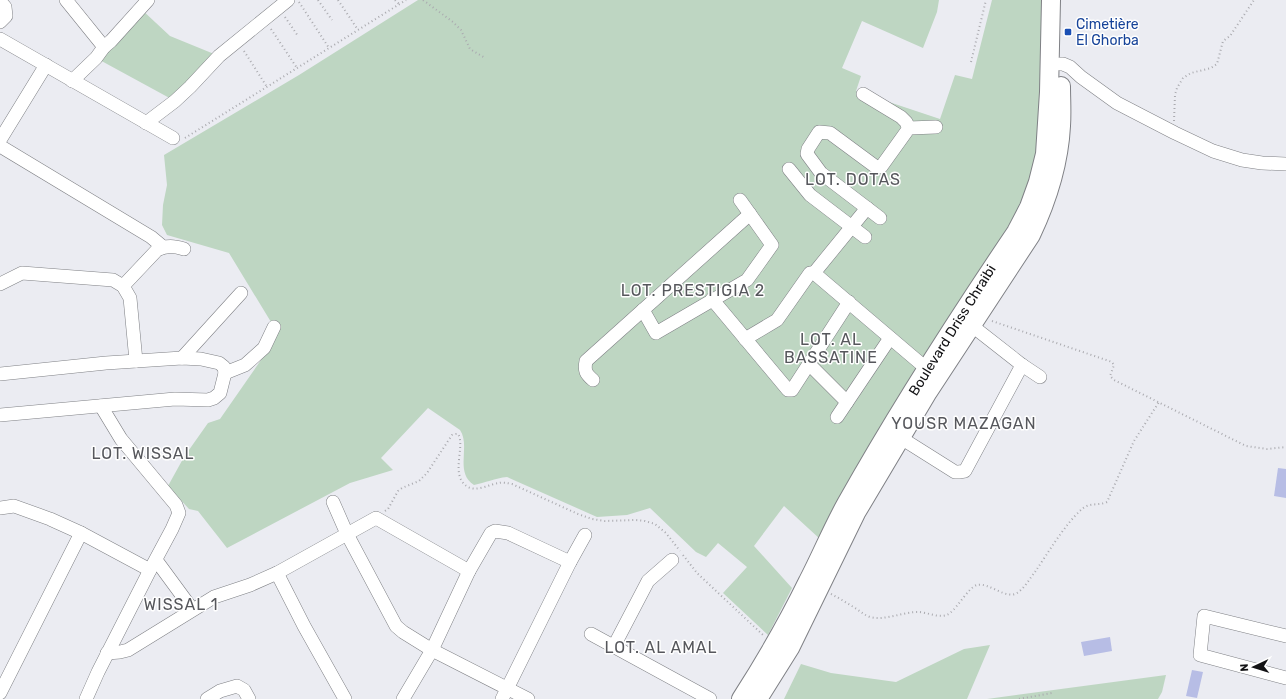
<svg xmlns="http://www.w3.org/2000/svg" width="1286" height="699" font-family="Rubik,sans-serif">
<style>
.green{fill:#bed6c2}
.building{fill:#b7bde5}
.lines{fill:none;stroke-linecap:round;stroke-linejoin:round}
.street-casing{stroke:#7f8085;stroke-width:14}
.secondary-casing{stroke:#7f8085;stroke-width:20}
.path{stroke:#aaaaaf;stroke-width:2;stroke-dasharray:1 3;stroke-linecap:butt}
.street{stroke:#fff;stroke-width:13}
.secondary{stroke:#fff;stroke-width:18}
.transit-dot{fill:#1a4fb4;stroke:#fff;stroke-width:1.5}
.labels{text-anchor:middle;stroke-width:3;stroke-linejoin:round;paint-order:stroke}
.transit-label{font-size:14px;fill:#164399;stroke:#fff;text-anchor:start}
.street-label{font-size:14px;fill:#131315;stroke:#fff}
.quarter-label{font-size:16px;letter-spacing:1px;fill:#56575c;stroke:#fff}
</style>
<rect width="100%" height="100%" fill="#ebecf2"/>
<!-- green -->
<g class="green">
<path d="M 418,0 L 939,0 L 937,12 L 923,48 L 862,21 L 842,68 L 861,76 L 856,91 L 940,119 L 955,75 L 972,79 L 992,0 L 1042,0 L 1039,135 L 1033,174 L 1020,215 L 820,539 L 784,506 L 754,546 L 792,588 L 768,635 L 723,593 L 747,567 L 718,543 L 706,557 L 696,552 L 650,508 L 627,515 L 597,517 L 507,477 C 495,478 485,483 474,485 C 454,472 471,446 460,430 L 428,408 L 381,458 L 393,470 L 350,483 L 227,548 L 198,511 L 189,509 L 168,486 L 184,457 L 208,423 L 220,419 L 261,360 L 274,327 L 229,253 L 167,235 L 162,225 L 163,205 L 167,185 L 164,155 L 299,75 Z"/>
<path d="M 141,9 L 170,36 L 219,56 L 175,101 L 96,58 Z"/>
<path d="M 990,645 L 967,699 L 784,699 L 801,664 L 831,673 L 896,682 L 964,649 Z"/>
<path d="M 1166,675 L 1162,692 L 1158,699 L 987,699 Z"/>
</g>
<!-- building -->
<g class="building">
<path d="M 1278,468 L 1286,469 L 1286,498 L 1274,496 Z"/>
<path d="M 1110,637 L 1112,651 L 1084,656 L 1081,642 Z"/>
<path d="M 1192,670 L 1203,672 L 1197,698 L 1186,696 Z"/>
</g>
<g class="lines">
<defs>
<g id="street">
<path d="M 66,0 L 104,47"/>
<path d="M 0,1 L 5,7 L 6,16 L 0,22"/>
<path d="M 0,39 L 173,138"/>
<path d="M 1060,64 L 1063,64 L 1070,67 L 1081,77 L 1117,103 L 1175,133 L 1213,151 L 1242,160 L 1262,163 L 1286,164"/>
<path d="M 72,81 L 96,58 L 104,47 L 111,41 L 148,0"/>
<path d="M 863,94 L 901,117 L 906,122 L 909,128"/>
<path d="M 146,123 L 175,101 L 190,87 L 219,56 L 288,0"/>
<path d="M 0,140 L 46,65"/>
<path d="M 0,146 L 151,237 L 163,247"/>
<path d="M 789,169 L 810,195 L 865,237"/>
<path d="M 880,218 L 821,173 L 807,154 L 808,149 L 819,132 L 830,133 L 876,167 L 881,167 L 909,128 L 936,127"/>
<path d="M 814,273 L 867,208"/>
<path d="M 0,284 L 22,273 L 113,280 L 123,286 L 130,298 L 136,361"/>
<path d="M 123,286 L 157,250 C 167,245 174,246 184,249"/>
<path d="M 712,299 L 788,390 L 792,390 L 849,302"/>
<path d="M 643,310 L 656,333 L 747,280 L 772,245 L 740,200"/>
<path d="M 971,325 L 1022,365 L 1040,377"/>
<path d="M 745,339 L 777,320 L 810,273 L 814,273 L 927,369"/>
<path d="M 182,358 L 241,293"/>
<path d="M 809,364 L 847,402"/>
<path d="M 225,373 L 245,365 L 264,348 L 274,327"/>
<path d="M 0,374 L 106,363 L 182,358 L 201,359 L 219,363 L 224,367 L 225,373 L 220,393 L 214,398 L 208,400 L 175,399 L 0,415"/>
<path d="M 593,380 C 586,374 584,371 586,361 L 750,214"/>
<path d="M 101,406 L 121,439 L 176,505 L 179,513 L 172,529 L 150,570"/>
<path d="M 837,417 L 890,338"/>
<path d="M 901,438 L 955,472 L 959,472 L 965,471 L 1022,365"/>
<path d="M 333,502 L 347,534 L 396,626 L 403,632 L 432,650 L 528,699"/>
<path d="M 0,508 L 14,506 L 50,519 L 81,533 L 150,570 L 98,672 L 86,699"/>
<path d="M 156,560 L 192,609"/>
<path d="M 277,573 L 304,626 L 345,699"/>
<path d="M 591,634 L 710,699"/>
<path d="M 1286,636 L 1204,616 L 1200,655 L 1286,678"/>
<path d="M 614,646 L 648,581 L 672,560"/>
<path d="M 107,653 L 120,652 L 128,650 L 214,597 L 250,585 L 277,573 L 376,518 L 469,571"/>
<path d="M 0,693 L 81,533"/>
<path d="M 207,699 L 220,691 L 237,686 L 244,690 L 249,699"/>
<path d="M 403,699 L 432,650 L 469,571 L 491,533 L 495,531 L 508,533 L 570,562"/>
<path d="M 502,699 L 570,562 L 585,535"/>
</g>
<g id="secondary">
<path d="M 741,699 C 766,660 788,622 808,581 C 821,556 832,529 846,504 C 898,411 956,321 1016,232 L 1029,207 L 1038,182 L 1045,154 L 1049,92 L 1051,0"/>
<path d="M 758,699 L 790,648 L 856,513 L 928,392 L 1031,235 C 1048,199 1059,165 1061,126 C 1062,112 1061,99 1061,86"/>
</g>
</defs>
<!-- street casing -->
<use href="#street" class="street-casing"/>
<!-- secondary casing -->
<use href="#secondary" class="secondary-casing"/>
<!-- path -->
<g class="path">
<path d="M 318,0 L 332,20"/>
<path d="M 338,0 L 358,30"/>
<path d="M 395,0 L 399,4"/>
<path d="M 423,0 L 453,22 L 461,30 L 470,49 L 485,58"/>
<path d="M 299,2 L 329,48"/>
<path d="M 285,17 L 298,36"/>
<path d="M 271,29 L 297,68"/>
<path d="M 244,51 L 267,87"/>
<path d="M 971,62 L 986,0"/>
<path d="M 1174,121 L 1175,95 L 1177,88 L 1183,78 L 1191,73 L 1211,68 L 1217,64 L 1223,41 L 1230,36 L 1254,0"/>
<path d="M 185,138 L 406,0"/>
<path d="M 992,321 L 1112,362 L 1114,365 L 1110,376 L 1114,380 L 1246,446 L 1267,449 L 1286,447"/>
<path d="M 385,511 L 388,509 L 398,491 L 402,488 L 419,481 L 427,473 L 452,435 L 456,434 L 458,434 C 466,446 449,476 468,487 C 477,492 490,484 499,483 C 503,482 507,483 512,484 L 578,514 L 592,519 L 605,521 L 636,520 L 645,521 L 655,524 L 666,533 L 680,551"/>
<path d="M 683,555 L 697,573 L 763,635"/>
<path d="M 831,594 C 839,598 847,603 855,608 C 860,611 864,615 870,617 C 885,621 902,612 918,612 C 928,612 941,620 950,613 C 958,607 969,587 977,585 C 989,582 1006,600 1017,593 C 1024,589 1030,578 1035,572 C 1048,553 1065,524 1082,509 C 1090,502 1099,506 1107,502 L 1134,441 L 1159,402"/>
<path d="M 1019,699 L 1052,693"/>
</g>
<!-- street -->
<use href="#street" class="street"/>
<!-- secondary -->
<use href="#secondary" class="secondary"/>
</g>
<!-- markers -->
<rect class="transit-dot" x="1064" y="28" width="8" height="8" rx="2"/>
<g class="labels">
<!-- transit labels -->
<g class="transit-label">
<text x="1076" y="29">Cimetière<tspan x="1076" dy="16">El Ghorba</tspan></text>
</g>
<!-- street labels -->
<g class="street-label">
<text transform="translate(952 330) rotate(-58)" y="5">Boulevard Driss Chraibi</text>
</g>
<!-- quarter labels -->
<g class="quarter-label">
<text x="853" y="185">LOT. DOTAS</text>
<text x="693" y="296">LOT. PRESTIGIA 2</text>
<text x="831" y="345">LOT. AL<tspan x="831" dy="18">BASSATINE</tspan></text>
<text x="964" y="429">YOUSR MAZAGAN</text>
<text x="143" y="459">LOT. WISSAL</text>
<text x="181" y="610">WISSAL 1</text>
<text x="661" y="653">LOT. AL AMAL</text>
</g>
</g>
<!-- north arrow -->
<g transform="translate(1254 667) rotate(266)" stroke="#ffffff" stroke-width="3" paint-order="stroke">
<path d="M0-3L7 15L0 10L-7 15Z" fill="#131315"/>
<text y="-6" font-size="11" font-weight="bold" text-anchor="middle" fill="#131315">N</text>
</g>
</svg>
